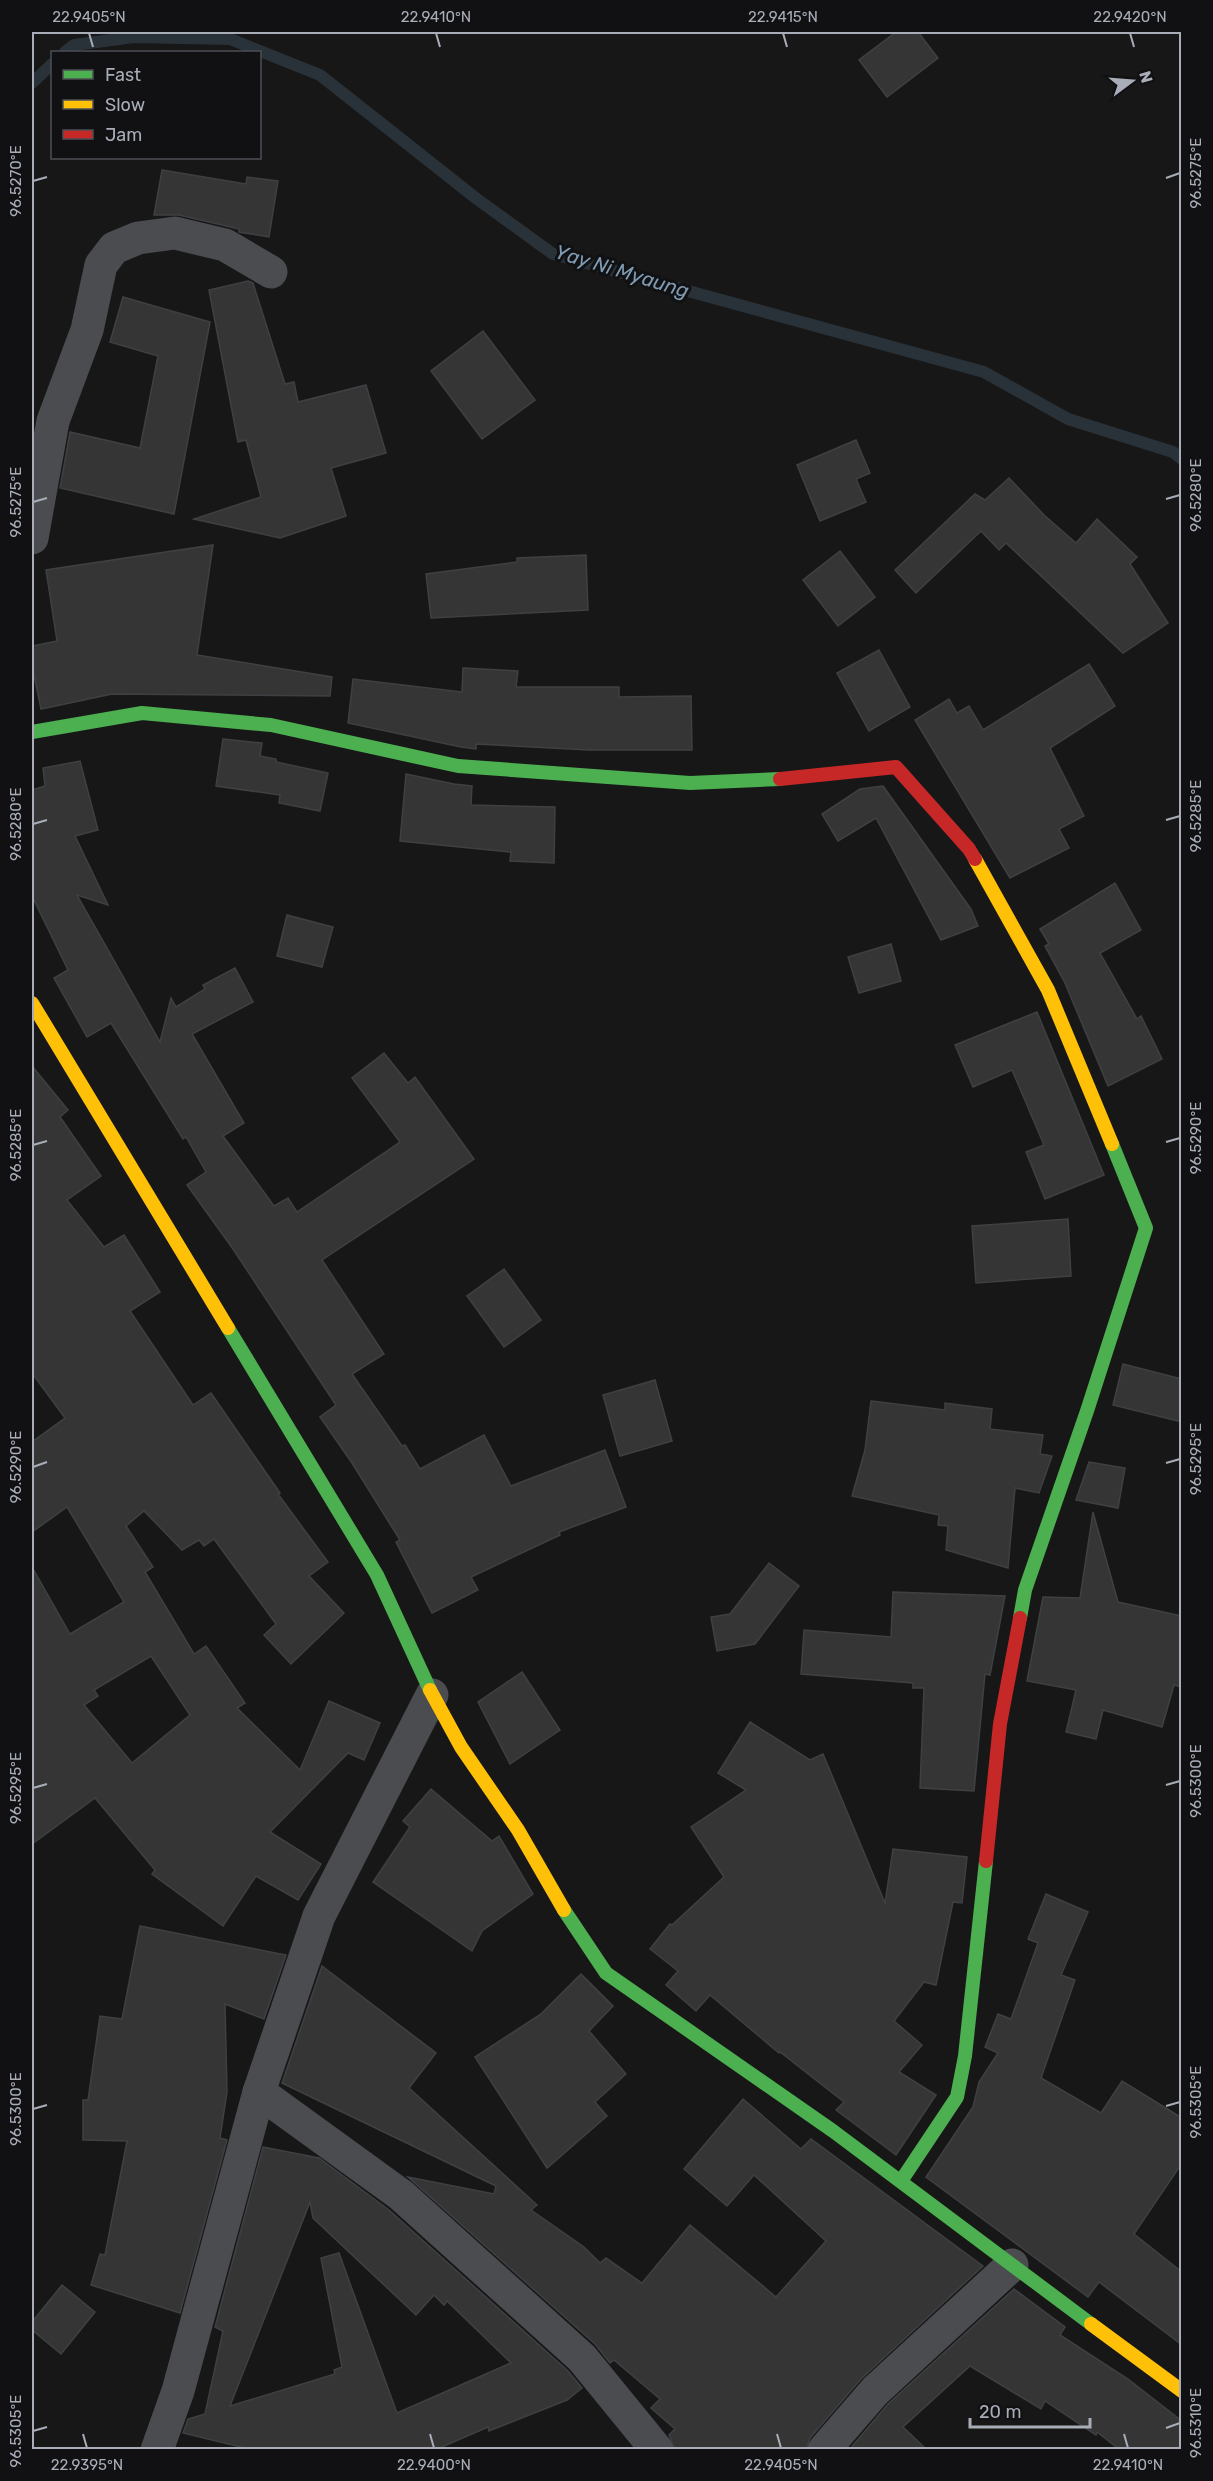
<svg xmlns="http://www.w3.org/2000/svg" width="1213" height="2481" font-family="Rubik,sans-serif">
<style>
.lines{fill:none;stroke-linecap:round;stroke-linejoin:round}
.stream{stroke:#2a3239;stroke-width:12}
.building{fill:#353536;stroke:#3f4043;stroke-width:1.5;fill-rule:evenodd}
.street{stroke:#4b4c50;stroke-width:33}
.fast{stroke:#4caf50;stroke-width:14}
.slow{stroke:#ffc107;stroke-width:14}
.jam{stroke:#c62828;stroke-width:14}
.ticks{fill:none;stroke:#a8adb8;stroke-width:2}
.labels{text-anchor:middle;stroke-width:6;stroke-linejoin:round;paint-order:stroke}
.water-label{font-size:20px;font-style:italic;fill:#7f9bb3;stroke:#111113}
.neatline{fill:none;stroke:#a8adb8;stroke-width:2}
.ticks-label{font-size:15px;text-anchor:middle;fill:#a8adb8}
</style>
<rect width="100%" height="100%" fill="#171717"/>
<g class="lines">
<!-- stream -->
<g class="stream">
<path d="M 65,52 L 74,45 L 134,37 L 230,39 L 320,75 L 477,199 L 553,254 L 984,372 L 1068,419 L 1173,452 L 1182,459"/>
<path d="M 32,83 L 52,64"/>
</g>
</g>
<!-- building -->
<g class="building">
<path d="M 896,32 L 918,32 L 938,58 L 887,97 L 859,60 Z"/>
<path d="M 162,170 L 246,184 L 247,177 L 278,181 L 269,237 L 239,232 L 239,229 L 179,215 L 154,215 Z"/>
<path d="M 248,281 L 253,283 L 285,384 L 294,382 L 298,402 L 366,385 L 386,453 L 331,468 L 346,516 L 280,538 L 194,519 L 261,497 L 246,440 L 238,442 L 209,290 Z"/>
<path d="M 123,297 L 210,322 L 174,514 L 60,488 L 70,432 L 140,448 L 158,356 L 110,342 Z"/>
<path d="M 483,331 L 535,400 L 482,439 L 431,371 Z"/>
<path d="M 856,440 L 870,473 L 856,479 L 866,502 L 820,521 L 797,465 Z"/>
<path d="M 1009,478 L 1044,515 L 1076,543 L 1097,519 L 1137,557 L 1130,564 L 1168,623 L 1123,653 L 1006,543 L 999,550 L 981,531 L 916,593 L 895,570 L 975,494 L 985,500 Z"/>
<path d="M 213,545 L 197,655 L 332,677 L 330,696 L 112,694 L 41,709 L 32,665 L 32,646 L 57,641 L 46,570 Z"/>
<path d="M 840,551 L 875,597 L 838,626 L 803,580 Z"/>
<path d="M 586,555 L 588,610 L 431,618 L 426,574 L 517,562 L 517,558 Z"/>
<path d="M 879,650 L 910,707 L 869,731 L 837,673 Z"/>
<path d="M 1089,664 L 1115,706 L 1050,748 L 1084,816 L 1059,829 L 1069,848 L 1010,878 L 915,720 L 949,699 L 957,713 L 969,706 L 983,730 Z"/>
<path d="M 463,668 L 518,671 L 516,687 L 619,687 L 619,697 L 691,696 L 692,750 L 589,750 L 476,744 L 476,749 L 461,747 L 348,723 L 353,679 L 462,692 Z"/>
<path d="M 223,739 L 262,743 L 260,756 L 276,759 L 276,762 L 328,773 L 320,811 L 279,803 L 280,795 L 216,786 Z"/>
<path d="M 80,761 L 98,830 L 75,836 L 108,905 L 77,895 L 160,1042 L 171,998 L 176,1007 L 205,989 L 203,985 L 235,968 L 253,1002 L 192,1034 L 244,1123 L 223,1136 L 274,1206 L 288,1198 L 297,1212 L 400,1142 L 352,1078 L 384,1053 L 408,1083 L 415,1077 L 474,1159 L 322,1260 L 384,1354 L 352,1374 L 402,1446 L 405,1445 L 420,1469 L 484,1435 L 511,1486 L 605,1450 L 626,1507 L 559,1532 L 560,1535 L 471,1577 L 478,1590 L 432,1613 L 396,1542 L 400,1540 L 352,1463 L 320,1417 L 336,1405 L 233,1249 L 187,1185 L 206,1172 L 186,1137 L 183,1139 L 111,1023 L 87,1037 L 54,978 L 68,970 L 32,896 L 32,790 L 45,786 L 43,768 Z"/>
<path d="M 406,774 L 454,784 L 472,786 L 471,805 L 555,807 L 554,863 L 510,861 L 511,852 L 400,841 Z"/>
<path d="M 883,786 L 971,909 L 978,926 L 941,940 L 876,818 L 838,841 L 822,814 L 860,789 Z"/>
<path d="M 1115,883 L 1141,930 L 1100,953 L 1137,1019 L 1141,1016 L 1162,1059 L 1108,1086 L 1065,983 L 1045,946 L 1049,944 L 1040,929 Z"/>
<path d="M 287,915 L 333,927 L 322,967 L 277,956 Z"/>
<path d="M 891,944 L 901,981 L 859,993 L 848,957 Z"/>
<path d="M 1037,1012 L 1104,1175 L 1045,1199 L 1026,1152 L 1044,1145 L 1012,1070 L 973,1087 L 955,1045 Z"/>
<path d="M 32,1066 L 68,1110 L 60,1117 L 101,1176 L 67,1200 L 104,1247 L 124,1235 L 160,1292 L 130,1311 L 193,1405 L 211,1393 L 280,1493 L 278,1494 L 328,1562 L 309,1576 L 344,1613 L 291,1664 L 264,1635 L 276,1624 L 214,1539 L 204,1546 L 199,1540 L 182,1550 L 144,1511 L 126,1526 L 153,1567 L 145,1572 L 194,1654 L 206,1646 L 245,1703 L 237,1708 L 300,1770 L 329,1701 L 380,1723 L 364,1760 L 348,1753 L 270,1832 L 321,1864 L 298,1900 L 256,1876 L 223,1926 L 152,1874 L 155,1870 L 95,1798 L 32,1844 L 32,1567 L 70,1634 L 124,1602 L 67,1507 L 32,1532 L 32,1442 L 65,1418 L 32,1373 ZM 151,1656 L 190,1715 L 132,1763 L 84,1705 L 98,1696 L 94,1690 Z"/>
<path d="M 1068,1219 L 1071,1276 L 976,1283 L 972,1226 Z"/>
<path d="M 504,1269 L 541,1320 L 504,1347 L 467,1296 Z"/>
<path d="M 1123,1364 L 1182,1379 L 1182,1422 L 1113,1405 Z"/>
<path d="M 655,1380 L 672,1441 L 620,1456 L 603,1395 Z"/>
<path d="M 871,1401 L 945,1410 L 945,1403 L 992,1409 L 990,1429 L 1043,1435 L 1040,1454 L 1052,1456 L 1039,1493 L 1015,1488 L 1008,1568 L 946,1550 L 948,1526 L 938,1525 L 939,1515 L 852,1496 L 865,1450 Z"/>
<path d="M 1089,1462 L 1125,1468 L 1118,1508 L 1076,1500 Z"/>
<path d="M 1093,1512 L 1118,1602 L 1182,1616 L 1182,1687 L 1174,1685 L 1162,1727 L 1103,1710 L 1096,1739 L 1066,1732 L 1076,1690 L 1027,1681 L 1043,1597 L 1080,1598 Z"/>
<path d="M 769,1563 L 799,1586 L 755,1644 L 717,1651 L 711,1617 L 730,1614 Z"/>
<path d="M 893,1592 L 1005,1596 L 990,1675 L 985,1674 L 974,1791 L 920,1788 L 924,1688 L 913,1688 L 913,1683 L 801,1674 L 804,1630 L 891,1637 Z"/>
<path d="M 522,1672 L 560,1730 L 510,1764 L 478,1702 Z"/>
<path d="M 750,1722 L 810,1760 L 823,1754 L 885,1903 L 893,1849 L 967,1857 L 962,1903 L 953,1902 L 936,1985 L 924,1982 L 894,2021 L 922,2045 L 899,2072 L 936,2095 L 896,2155 L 836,2110 L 844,2102 L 780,2052 L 779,2053 L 710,1995 L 696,2011 L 666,1985 L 678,1971 L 650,1949 L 670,1924 L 672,1925 L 724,1877 L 691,1827 L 746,1790 L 718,1773 Z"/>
<path d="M 431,1789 L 492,1841 L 499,1836 L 533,1894 L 482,1931 L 472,1951 L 373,1882 L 410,1827 L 403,1821 Z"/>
<path d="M 1046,1894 L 1088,1912 L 1061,1975 L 1075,1980 L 1041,2078 L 1101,2113 L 1122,2081 L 1182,2118 L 1182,2163 L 1134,2234 L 1182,2272 L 1182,2345 L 1099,2282 L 1088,2297 L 926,2177 L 973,2107 L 979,2082 L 998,2053 L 985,2047 L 998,2014 L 1011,2019 L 1038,1943 L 1028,1939 Z"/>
<path d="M 140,1926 L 286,1955 L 264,2019 L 225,2004 L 227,2092 L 220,2138 L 227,2140 L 180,2313 L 91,2285 L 100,2254 L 105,2255 L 127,2141 L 83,2140 L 83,2100 L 88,2100 L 100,2016 L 122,2019 Z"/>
<path d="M 322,1966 L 436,2053 L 409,2088 L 537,2205 L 531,2210 L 584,2247 L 600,2263 L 606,2258 L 642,2283 L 690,2225 L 776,2297 L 826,2241 L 754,2175 L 727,2206 L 684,2169 L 743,2099 L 801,2149 L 811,2139 L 983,2266 L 861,2379 L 810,2438 L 806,2450 L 675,2450 L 669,2435 L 675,2429 L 651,2408 L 660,2399 L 614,2360 L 610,2363 L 595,2344 L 408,2177 L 494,2194 L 496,2186 L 282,2083 Z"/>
<path d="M 581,1974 L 613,2006 L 589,2031 L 626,2074 L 595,2102 L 607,2116 L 547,2168 L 475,2057 L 541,2014 Z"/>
<path d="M 263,2147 L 319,2158 L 389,2210 L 568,2371 L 582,2388 L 567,2400 L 489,2431 L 488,2427 L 435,2450 L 253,2450 L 183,2433 L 188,2419 L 205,2414 L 223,2331 L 215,2327 ZM 310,2202 L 313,2218 L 416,2315 L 434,2295 L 444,2305 L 447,2301 L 511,2363 L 397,2413 L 339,2253 L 321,2258 L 342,2367 L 334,2370 L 335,2374 L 230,2406 Z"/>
<path d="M 62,2285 L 95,2312 L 61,2354 L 32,2330 L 32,2322 Z"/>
<path d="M 1014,2289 L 1065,2327 L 1060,2335 L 1128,2379 L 1182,2421 L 1182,2450 L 1120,2450 L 1097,2432 L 1096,2435 L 1045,2401 L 1041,2409 L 970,2366 L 903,2427 L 927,2450 L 849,2450 L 888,2404 Z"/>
</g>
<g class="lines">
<!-- street -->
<g class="street">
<path d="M 32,538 L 53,421 L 87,330 L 101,265 L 114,248 L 138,238 L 175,233 L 225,245 L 271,272"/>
<path d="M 259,2092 L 401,2195 L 582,2358 L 657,2450"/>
<path d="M 157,2450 L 178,2391 L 259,2092 L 319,1916 L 432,1695"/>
<path d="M 824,2450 L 875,2391 L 1012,2265"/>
</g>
<!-- fast -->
<g class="fast">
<path d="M 32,732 L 142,713 L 271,725 L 458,766 L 690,783 L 780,779"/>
<path d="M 228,1328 L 377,1575 L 430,1690"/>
<path d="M 1020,1618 L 1025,1590 L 1087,1411 L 1146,1228 L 1112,1144"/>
<path d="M 564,1910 L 606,1973 L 833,2131 L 1091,2324"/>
<path d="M 901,2181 L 957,2097 L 965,2056 L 986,1861"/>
</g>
<!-- slow -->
<g class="slow">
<path d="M 975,859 L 1048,990 L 1112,1144"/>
<path d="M 32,1003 L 228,1328"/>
<path d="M 430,1690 L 461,1747 L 518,1830 L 564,1910"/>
<path d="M 1091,2324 L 1182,2391"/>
</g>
<!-- jam -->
<g class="jam">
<path d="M 780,779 L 896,767 L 969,849 L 975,859"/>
<path d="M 986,1861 L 1000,1724 L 1020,1618"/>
</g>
</g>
<!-- ticks -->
<path class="ticks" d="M 89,33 L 93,47M 436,33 L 440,47M 783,33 L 787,47M 1130,33 L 1134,47M 1166,178 L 1180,173M 33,181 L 47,177M 1166,499 L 1180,495M 33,502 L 47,498M 1166,820 L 1180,816M 33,824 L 47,820M 1166,1142 L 1180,1138M 33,1145 L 47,1141M 1166,1463 L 1180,1459M 33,1467 L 47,1462M 1166,1785 L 1180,1781M 33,1788 L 47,1784M 1166,2106 L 1180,2102M 33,2109 L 47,2105M 1166,2428 L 1180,2423M 33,2431 L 47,2427M 83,2434 L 87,2448M 430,2434 L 434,2448M 777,2434 L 781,2448M 1124,2434 L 1128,2448"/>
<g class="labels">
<!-- water labels -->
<g class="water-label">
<text transform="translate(622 271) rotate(17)" y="7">Yay Ni Myaung</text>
</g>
</g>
<!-- border -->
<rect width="1213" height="2481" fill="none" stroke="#111113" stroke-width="66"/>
<!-- legend -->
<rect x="51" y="51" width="210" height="108" fill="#111113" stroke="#4d4f55" stroke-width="1.5"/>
<rect x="63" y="70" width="30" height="9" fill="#4caf50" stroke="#4d4f55" stroke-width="1.5"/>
<text x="105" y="81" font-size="18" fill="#a8adb8">Fast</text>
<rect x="63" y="100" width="30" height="9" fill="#ffc107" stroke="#4d4f55" stroke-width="1.5"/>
<text x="105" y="111" font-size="18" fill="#a8adb8">Slow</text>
<rect x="63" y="130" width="30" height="9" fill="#c62828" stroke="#4d4f55" stroke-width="1.5"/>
<text x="105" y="141" font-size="18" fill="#a8adb8">Jam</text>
<!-- north arrow -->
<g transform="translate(1132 81) rotate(74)" stroke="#111113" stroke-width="4.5" paint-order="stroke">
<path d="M0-4.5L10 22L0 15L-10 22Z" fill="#a8adb8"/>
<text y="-9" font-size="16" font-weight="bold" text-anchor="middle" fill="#a8adb8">N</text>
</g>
<!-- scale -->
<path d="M970 2418v9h120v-9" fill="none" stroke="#a8adb8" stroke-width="3"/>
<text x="979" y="2418" font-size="18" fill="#a8adb8" stroke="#111113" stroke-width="4.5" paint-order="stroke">20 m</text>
<rect x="33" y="33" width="1147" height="2415" class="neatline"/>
<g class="ticks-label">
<text x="89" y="22">22.9405°N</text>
<text x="436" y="22">22.9410°N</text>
<text x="783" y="22">22.9415°N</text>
<text x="1130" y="22">22.9420°N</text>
<text transform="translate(1196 173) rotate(-90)" y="5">96.5275°E</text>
<text transform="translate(16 181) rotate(-90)" y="5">96.5270°E</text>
<text transform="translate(1196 495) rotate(-90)" y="5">96.5280°E</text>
<text transform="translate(16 502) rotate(-90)" y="5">96.5275°E</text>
<text transform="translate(1196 816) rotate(-90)" y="5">96.5285°E</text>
<text transform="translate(16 824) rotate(-90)" y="5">96.5280°E</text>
<text transform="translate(1196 1138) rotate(-90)" y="5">96.5290°E</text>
<text transform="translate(16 1145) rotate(-90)" y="5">96.5285°E</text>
<text transform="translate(1196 1459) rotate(-90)" y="5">96.5295°E</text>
<text transform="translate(16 1467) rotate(-90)" y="5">96.5290°E</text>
<text transform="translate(1196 1781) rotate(-90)" y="5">96.5300°E</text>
<text transform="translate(16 1788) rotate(-90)" y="5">96.5295°E</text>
<text transform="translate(1196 2102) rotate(-90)" y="5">96.5305°E</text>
<text transform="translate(16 2109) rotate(-90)" y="5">96.5300°E</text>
<text transform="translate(1196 2423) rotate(-90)" y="5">96.5310°E</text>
<text transform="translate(16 2431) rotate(-90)" y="5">96.5305°E</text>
<text x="87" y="2470">22.9395°N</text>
<text x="434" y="2470">22.9400°N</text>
<text x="781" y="2470">22.9405°N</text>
<text x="1128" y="2470">22.9410°N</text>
</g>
</svg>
